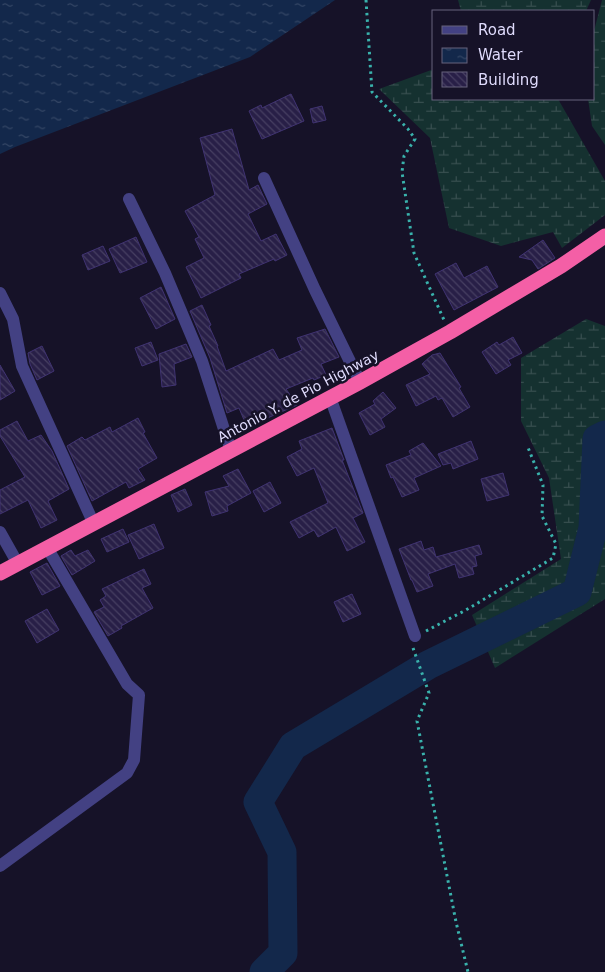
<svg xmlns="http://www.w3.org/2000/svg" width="605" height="972" font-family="'DejaVu Sans',sans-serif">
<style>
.wetland{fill:url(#wetland-marsh)}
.water{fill:url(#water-ripples)}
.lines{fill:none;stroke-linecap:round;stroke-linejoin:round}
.river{stroke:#13284b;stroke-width:29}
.building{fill:url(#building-back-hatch);stroke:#403372}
.path{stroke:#39b2ac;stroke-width:3;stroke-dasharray:2.5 4;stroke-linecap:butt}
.minor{stroke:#434183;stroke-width:12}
.highway{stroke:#f45fa6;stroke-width:15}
.labels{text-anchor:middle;stroke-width:5;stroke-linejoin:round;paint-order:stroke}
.street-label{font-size:14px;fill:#dfdbfc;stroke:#161228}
</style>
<defs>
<pattern id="wetland-marsh" width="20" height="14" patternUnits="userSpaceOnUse" patternTransform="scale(1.25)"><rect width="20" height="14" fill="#153130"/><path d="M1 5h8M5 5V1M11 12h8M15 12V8" fill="none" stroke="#374e4f"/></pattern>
<pattern id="water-ripples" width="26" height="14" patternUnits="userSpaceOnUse" patternTransform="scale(1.25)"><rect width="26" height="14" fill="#13284b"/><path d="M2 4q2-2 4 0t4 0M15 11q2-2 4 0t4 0" fill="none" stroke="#354766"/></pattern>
<pattern id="building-back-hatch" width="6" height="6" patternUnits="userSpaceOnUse" patternTransform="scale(1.25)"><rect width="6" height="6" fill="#281f47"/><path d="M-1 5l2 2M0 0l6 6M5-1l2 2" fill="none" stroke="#473f62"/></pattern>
</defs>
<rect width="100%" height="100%" fill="#161228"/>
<!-- wetland -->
<g class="wetland">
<path d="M 458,0 L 591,0 L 586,11 L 461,11 Z"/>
<path d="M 602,0 L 605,0 L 605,145 L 592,126 L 588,99 L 594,99 L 594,31 Z"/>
<path d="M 434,69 L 434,99 L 558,99 L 605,181 L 605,215 L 562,248 L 553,232 L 501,246 L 449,228 L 430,138 L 379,89 Z"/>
<path d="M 586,319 L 605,326 L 605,599 L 495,668 L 472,615 L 561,559 L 549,478 L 521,421 L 521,358 Z"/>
</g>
<!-- water -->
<path class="water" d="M 0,0 L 335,0 L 250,57 L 15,147 L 0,154 Z"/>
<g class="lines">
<!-- river -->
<path class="river" d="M 264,972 L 283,953 L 282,852 L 258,802 L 293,746 L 428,665 L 577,592 L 593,528 L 597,439 L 605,435"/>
</g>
<!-- building -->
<g class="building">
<path d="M 291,94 L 304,121 L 262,139 L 249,111 L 261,105 L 262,108 Z"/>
<path d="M 322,106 L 326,120 L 313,123 L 310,109 Z"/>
<path d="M 232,129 L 249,190 L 258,185 L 267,204 L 248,214 L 261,241 L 276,234 L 287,255 L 275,261 L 274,259 L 239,274 L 241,278 L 201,298 L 186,267 L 204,258 L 195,239 L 199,237 L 185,211 L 215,195 L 200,138 Z"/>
<path d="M 136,237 L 147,262 L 120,273 L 109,249 Z"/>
<path d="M 543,240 L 555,258 L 538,269 L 532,260 L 519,257 Z"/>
<path d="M 103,246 L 110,261 L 88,270 L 82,255 Z"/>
<path d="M 456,263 L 464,278 L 487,266 L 498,287 L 454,310 L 435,274 Z"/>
<path d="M 161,287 L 175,319 L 156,329 L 140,298 Z"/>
<path d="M 202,305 L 211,325 L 209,326 L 218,346 L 217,346 L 226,371 L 273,349 L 279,360 L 302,350 L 297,338 L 325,329 L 339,357 L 321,364 L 326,375 L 314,380 L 313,378 L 286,389 L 297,405 L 247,427 L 239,408 L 227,413 L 210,358 L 190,311 Z"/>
<path d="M 513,337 L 522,353 L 508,360 L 511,365 L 496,374 L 482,352 L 497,342 L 499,345 Z"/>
<path d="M 151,342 L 158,360 L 142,366 L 135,348 Z"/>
<path d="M 186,344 L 192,357 L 174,364 L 176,385 L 162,387 L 159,354 Z"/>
<path d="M 42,346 L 54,371 L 37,380 L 30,364 L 28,353 Z"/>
<path d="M 440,353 L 461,387 L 459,388 L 470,407 L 453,417 L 442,398 L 438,400 L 436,396 L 416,406 L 406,385 L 430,374 L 422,364 L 432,355 Z"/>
<path d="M 0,365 L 15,391 L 0,400 Z"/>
<path d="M 383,392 L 396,408 L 381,419 L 385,427 L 370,435 L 359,413 L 375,404 L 373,401 Z"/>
<path d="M 138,418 L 145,432 L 143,433 L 157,458 L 138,469 L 145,480 L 129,488 L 126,482 L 92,501 L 67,446 L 82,437 L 85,440 L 110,427 L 112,432 Z"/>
<path d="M 17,421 L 28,441 L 41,435 L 52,451 L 69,489 L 48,501 L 57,520 L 41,528 L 28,500 L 0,514 L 0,490 L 25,477 L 0,436 L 0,430 Z"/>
<path d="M 332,428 L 344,460 L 342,460 L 363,513 L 353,518 L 365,542 L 347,551 L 336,527 L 318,537 L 314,530 L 299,538 L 290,522 L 328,503 L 314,468 L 297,476 L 287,457 L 302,449 L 299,441 Z"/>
<path d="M 471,441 L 478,459 L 453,469 L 451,463 L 443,465 L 438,454 Z"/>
<path d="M 423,443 L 441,466 L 414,478 L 419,490 L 402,497 L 393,477 L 391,478 L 386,465 L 411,455 L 409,451 Z"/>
<path d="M 238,469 L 251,493 L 227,506 L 228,511 L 212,516 L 205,492 L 229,486 L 223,476 Z"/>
<path d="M 503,473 L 509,495 L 487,501 L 481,479 Z"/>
<path d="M 270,482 L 281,503 L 264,512 L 253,491 Z"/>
<path d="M 185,489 L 192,505 L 178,512 L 171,495 Z"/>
<path d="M 154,524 L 164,548 L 139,559 L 128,535 Z"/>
<path d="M 123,529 L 129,542 L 107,552 L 101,539 Z"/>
<path d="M 421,541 L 424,550 L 433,547 L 436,557 L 479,545 L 482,554 L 475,556 L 477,566 L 472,567 L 474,574 L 459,578 L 455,564 L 428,574 L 433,586 L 417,592 L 412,580 L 411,580 L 399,549 Z"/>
<path d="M 71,550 L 75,556 L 88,550 L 95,561 L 72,575 L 61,556 Z"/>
<path d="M 47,563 L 60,586 L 42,595 L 30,572 Z"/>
<path d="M 144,569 L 151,584 L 142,588 L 153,608 L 121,626 L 122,628 L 108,636 L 94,612 L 104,607 L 100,600 L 106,596 L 102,589 Z"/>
<path d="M 352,594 L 361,614 L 343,622 L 334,602 Z"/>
<path d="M 47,609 L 59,630 L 37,643 L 25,621 Z"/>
</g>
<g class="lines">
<!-- path -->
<g class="path">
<path d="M 366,0 L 372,92 L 408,129 L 415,139 L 404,156 L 402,172 L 414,253 L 444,320"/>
<path d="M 426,631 L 466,610 L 553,558 L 556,544 L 542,516 L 543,485 L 527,445"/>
<path d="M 413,648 L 429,693 L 417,721 L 456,922 L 468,972"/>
</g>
<!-- minor -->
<g class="minor">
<path d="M 264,178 L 315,290 L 360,382"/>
<path d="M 129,199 L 165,273 L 202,361 L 231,451"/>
<path d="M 0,293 L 13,319 L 22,366 L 93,522"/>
<path d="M 330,397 L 415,636"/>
<path d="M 0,532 L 18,564"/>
<path d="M 0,866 L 127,773 L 134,760 L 139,695 L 127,684 L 48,549"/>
</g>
<!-- highway -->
<path class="highway" d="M 0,573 L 360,382 L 450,332 L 561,266 L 605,236"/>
</g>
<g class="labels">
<!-- street labels -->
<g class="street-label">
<text transform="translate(298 396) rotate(-28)" y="5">Antonio Y. de Pio Highway</text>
</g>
</g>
<!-- legend -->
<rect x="432" y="10" width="162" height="90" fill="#161228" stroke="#66627d"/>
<rect x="442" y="26" width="25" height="8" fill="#434183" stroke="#66627d"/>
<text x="478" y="35" font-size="15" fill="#dfdbfc">Road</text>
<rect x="442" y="48" width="25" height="15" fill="url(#water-ripples)" stroke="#66627d"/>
<text x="478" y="60" font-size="15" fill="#dfdbfc">Water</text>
<rect x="442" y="72" width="25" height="15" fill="url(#building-back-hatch)" stroke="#66627d"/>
<text x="478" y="85" font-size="15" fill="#dfdbfc">Building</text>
</svg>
